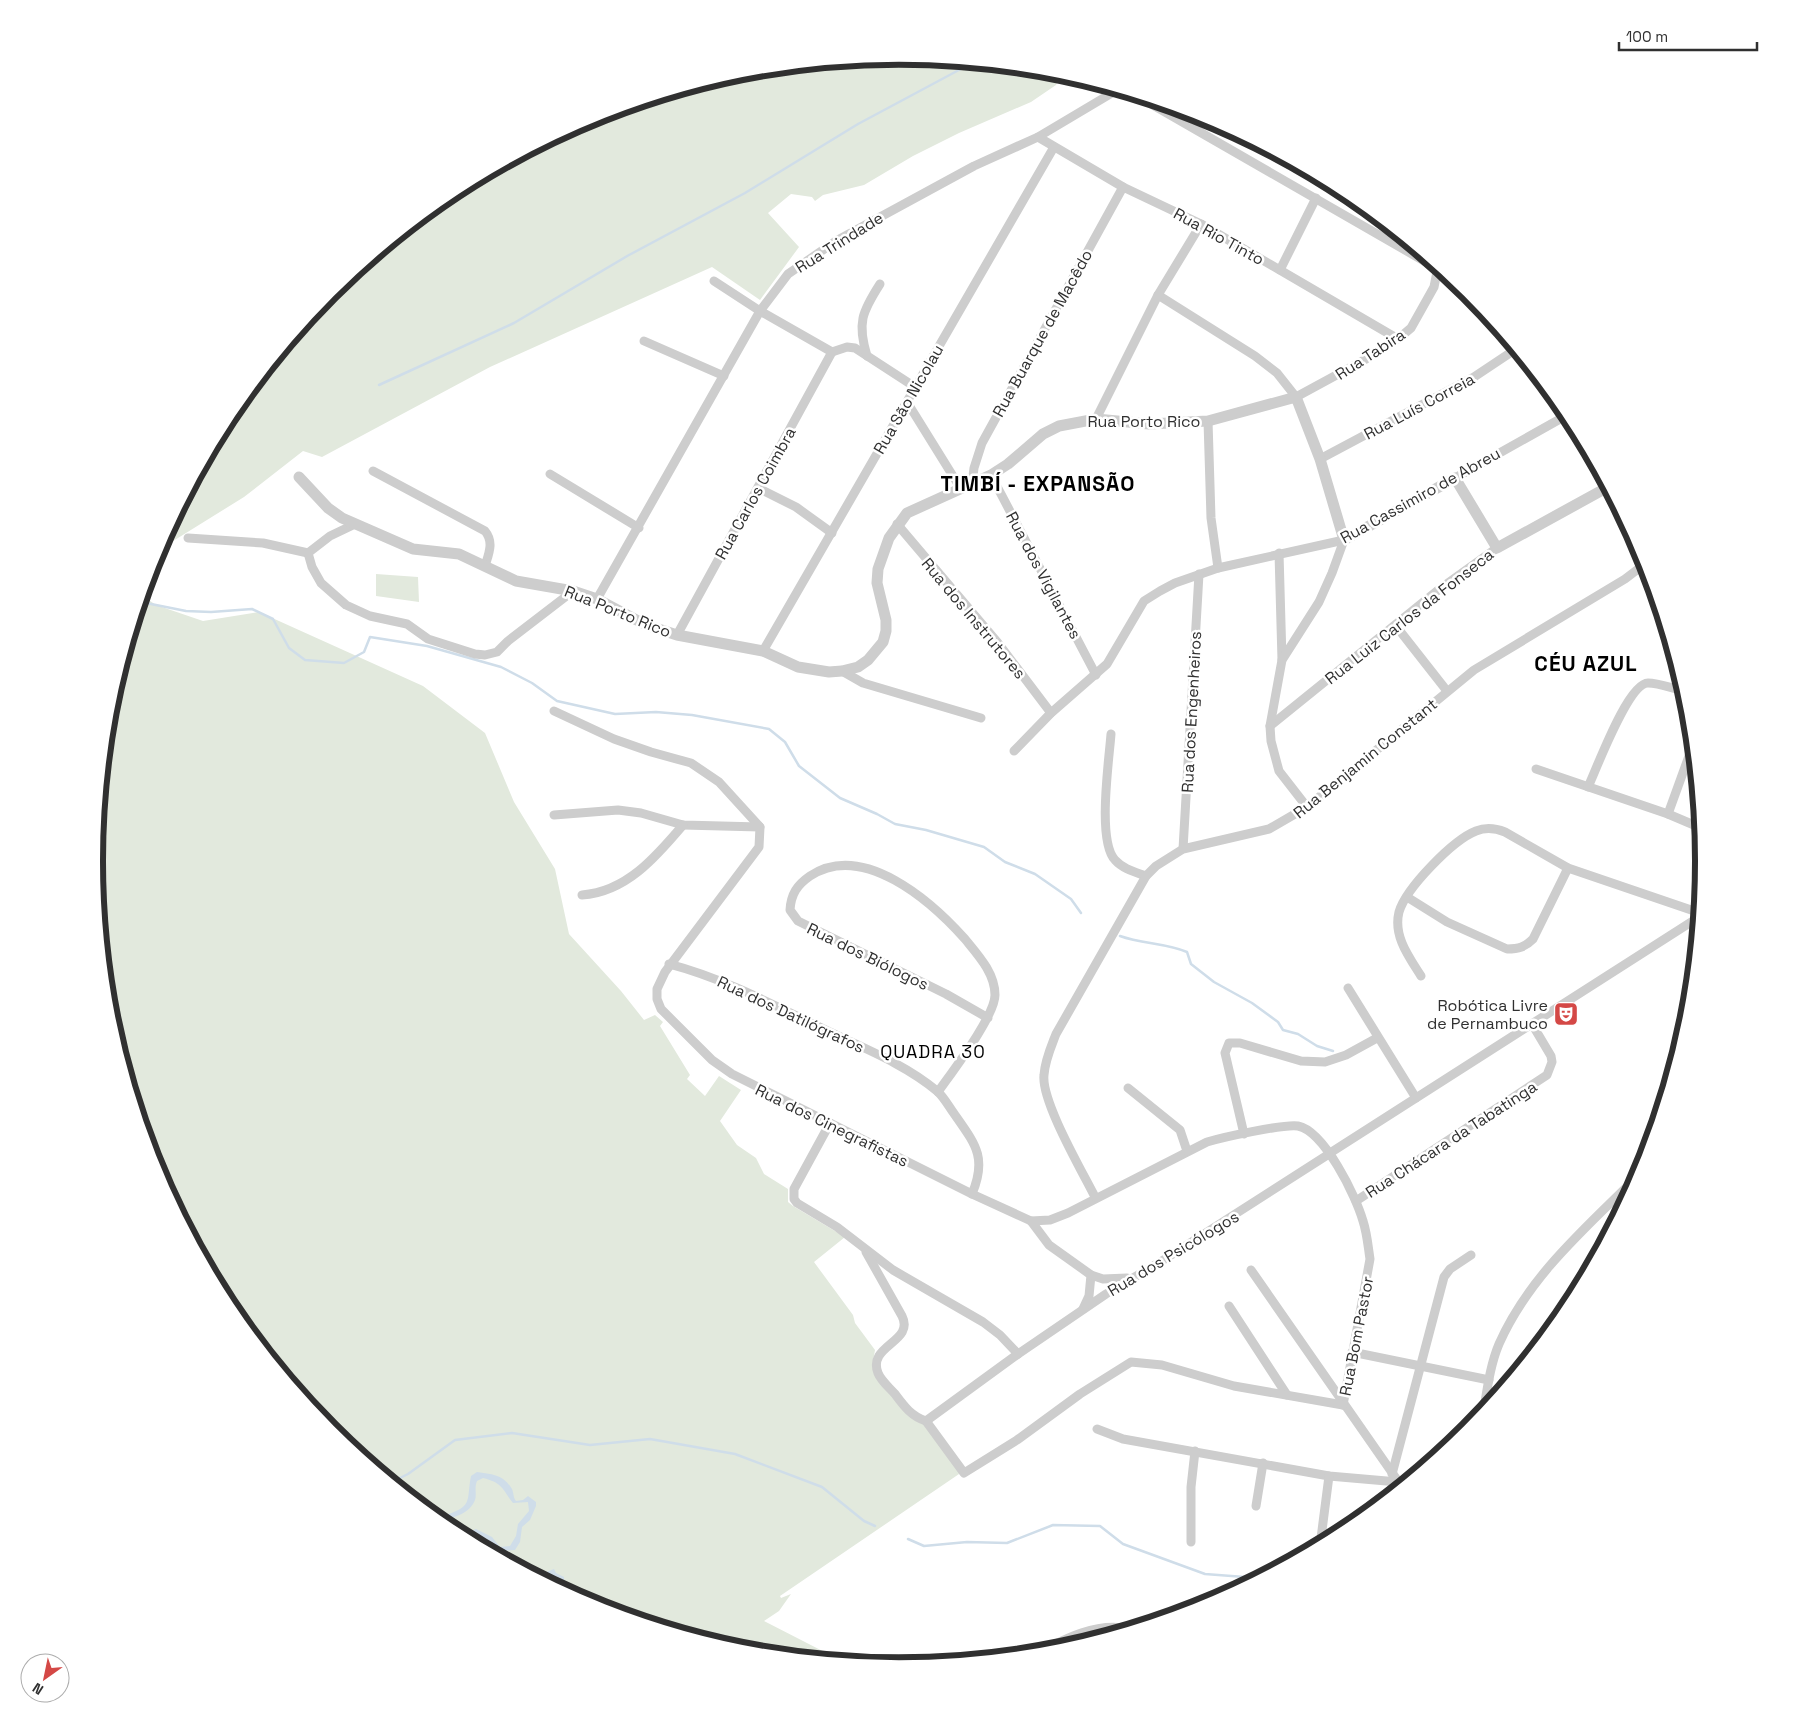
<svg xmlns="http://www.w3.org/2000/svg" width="1799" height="1723" font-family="'Space Grotesk',sans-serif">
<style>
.green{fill:#e2e9dd}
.water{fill:#cfdde9}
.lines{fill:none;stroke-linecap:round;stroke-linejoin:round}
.stream{stroke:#cfdde9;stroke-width:2.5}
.minor{stroke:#cdcdcd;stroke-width:9}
.tertiary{stroke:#cdcdcd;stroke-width:11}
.labels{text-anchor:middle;stroke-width:5;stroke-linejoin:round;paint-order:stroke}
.street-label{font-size:16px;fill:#303030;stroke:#fff}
.poi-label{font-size:16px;fill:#303030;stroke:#fff;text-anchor:end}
.neighbourhood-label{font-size:18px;letter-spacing:1px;fill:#000;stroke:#fff}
.district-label{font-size:21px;font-weight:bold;letter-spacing:1px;fill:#000;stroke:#fff}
.rim{fill:none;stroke:#303030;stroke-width:6}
</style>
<rect width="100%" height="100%" fill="#fff"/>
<!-- green -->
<g class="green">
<path d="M 899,56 L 1062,73 L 1056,85 L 1031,102 L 959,133 L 913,156 L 864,185 L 823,195 L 815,201 L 812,197 L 791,194 L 768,213 L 799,247 L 760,300 L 712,267 L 490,367 L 322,457 L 303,451 L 244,497 L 157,551 L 230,414 L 330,292 L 452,192 L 592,117 L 743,72 Z"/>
<path d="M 376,574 L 418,577 L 419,602 L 376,596 Z"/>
<path d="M 143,596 L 156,605 L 203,621 L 259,612 L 423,686 L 485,733 L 514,802 L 555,869 L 569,934 L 621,991 L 644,1020 L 655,1015 L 663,1022 L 660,1026 L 690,1075 L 687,1079 L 705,1096 L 719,1076 L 741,1090 L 720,1121 L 737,1145 L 756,1158 L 764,1174 L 788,1189 L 788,1202 L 793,1206 L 845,1237 L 814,1262 L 853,1315 L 855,1323 L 875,1350 L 873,1362 L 922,1423 L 927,1425 L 962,1472 L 780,1596 L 781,1598 L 791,1594 L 779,1611 L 764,1621 L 842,1661 L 742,1651 L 591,1605 L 452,1531 L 330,1431 L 230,1309 L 155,1169 L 110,1018 L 94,861 L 110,704 Z"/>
</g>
<!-- water -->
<g class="water">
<path d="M 477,1472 C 492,1474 504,1475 512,1489 C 514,1494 513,1497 516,1501 L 523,1500 L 528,1496 L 536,1502 L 536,1506 L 530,1520 L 522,1527 L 520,1542 L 515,1550 L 501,1551 L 480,1537 L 475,1539 L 474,1543 L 467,1539 L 471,1531 L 476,1529 L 492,1537 L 500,1547 L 510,1546 L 516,1536 L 518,1524 L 529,1511 L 528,1502 L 513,1503 C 502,1489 503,1483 483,1478 L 477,1481 C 474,1488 477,1494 475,1500 C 470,1514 450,1520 438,1519 L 419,1504 L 443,1516 C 474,1506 466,1502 471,1476 Z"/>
<path d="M 514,1561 L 524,1562 L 541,1574 L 554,1569 L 556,1573 L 564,1577 L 565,1592 L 554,1578 L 542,1579 L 512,1563 Z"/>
</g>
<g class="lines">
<!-- stream -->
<g class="stream">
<path d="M 379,385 L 514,323 L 629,255 L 745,193 L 858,124 L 972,63"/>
<path d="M 141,602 L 186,611 L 211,612 L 252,609 L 273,619 L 289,648 L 305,660 L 344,663 L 364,652 L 370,637 L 427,646 L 501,667 L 532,683 L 557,701 L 615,714 L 656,712 L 692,715 L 769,729 L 785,742 L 799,766 L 840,798 L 877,814 L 895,824 L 926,830 L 984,847 L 1005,862 L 1035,874 L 1071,899 L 1081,913"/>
<path d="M 1120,936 C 1142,944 1165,943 1187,952 L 1191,964 L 1214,982 L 1252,1003 L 1278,1022 L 1283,1030 L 1298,1034 L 1317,1046 L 1333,1051"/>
<path d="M 150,1150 L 158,1154 L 169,1194"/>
<path d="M 182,1218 L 188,1222 L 188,1230"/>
<path d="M 190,1233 L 192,1238"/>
<path d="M 392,1482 L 408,1474 L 455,1440 L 512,1433 L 590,1445 L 650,1439 L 735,1454 L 822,1487 L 864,1521 L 875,1526"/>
<path d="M 908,1539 L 924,1546 L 967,1542 L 1007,1543 L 1053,1525 L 1100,1526 L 1123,1544 L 1205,1574 L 1258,1578"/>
</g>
<!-- minor -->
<g class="minor">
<path d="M 1139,97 L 1438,269"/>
<path d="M 1038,137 L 1123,187 L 1201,224 L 1398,339"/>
<path d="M 1280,270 L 1316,198"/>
<path d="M 714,281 L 760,311 L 832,352 L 847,347 L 855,348 L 915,387"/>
<path d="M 1158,295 L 1255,356 L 1277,373 L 1296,397 L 1366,359 L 1398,339 L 1411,328 L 1434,287 L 1438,267"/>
<path d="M 644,341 L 724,376"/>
<path d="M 867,356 C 857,323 862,312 880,284"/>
<path d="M 907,402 L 961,489"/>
<path d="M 1096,419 L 1158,295 L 1201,224"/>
<path d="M 1208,421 L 1211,518 L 1218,568"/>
<path d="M 1320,459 L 1474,377 L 1516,349"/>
<path d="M 373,471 L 485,531 C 494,542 489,553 485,566"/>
<path d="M 550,474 L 639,528"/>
<path d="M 991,475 L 1096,675"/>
<path d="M 1455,478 L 1569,414"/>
<path d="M 972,484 L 974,468 L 982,443 L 1123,187"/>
<path d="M 758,488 L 796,507 L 832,533"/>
<path d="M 897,524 L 998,643 L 1051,713"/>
<path d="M 188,538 L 263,543 L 308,553 L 330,536 L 353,525"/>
<path d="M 308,553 L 312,567 L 321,583 L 346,605 L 370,616 L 407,624 L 428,639 L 475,654 L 485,655 L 497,652 L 508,641 L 573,591"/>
<path d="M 1279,553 L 1282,660"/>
<path d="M 597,599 L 760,311 L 788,274 L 836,241 L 974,166 L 1038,137 L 1117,90"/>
<path d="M 1396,626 L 1447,691"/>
<path d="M 677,635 L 832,352"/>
<path d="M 763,651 L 1054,147"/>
<path d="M 842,671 L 863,683 L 981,718"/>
<path d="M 554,711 L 614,739 L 651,752 L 691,763 L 719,782 L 760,827 L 759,847 L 665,972 L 657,989 L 657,999 L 661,1009 L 712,1060 L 732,1074 L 972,1194 L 1031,1221 L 1050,1220 L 1068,1213 L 1207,1142 C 1224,1137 1283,1124 1298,1126 C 1324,1131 1356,1196 1363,1221 C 1367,1233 1368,1246 1370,1259 L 1343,1405"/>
<path d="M 1270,726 L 1437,591 L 1497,548"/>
<path d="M 1111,734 C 1109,761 1097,841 1115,860 C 1123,869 1135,872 1146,876"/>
<path d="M 1014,751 L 1051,713 L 1107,664 L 1144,601 L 1160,591 L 1175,583 L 1218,568 L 1344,540"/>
<path d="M 1536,769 L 1668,814 L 1701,828"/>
<path d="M 1588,787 C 1597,768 1628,683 1648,683 C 1659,683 1674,689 1685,691"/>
<path d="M 1307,807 L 1279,771 L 1271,741 L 1270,726 L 1282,660 L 1319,602 L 1332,573 L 1344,540"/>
<path d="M 1668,814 L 1693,745"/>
<path d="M 554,815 L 618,810 L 641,813 L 683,825 L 760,827"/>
<path d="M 1183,849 L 1199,574"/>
<path d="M 582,895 C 626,892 656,857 683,825"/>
<path d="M 1407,897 L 1447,922 L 1507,949 C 1519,949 1525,947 1533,939 L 1568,868"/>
<path d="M 669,964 C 726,979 777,1007 830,1032 C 866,1049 906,1065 937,1091 C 944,1097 949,1107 955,1115 C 976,1145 987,1158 972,1194"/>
<path d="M 1421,976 C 1409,957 1393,936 1399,912 C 1406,888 1453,840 1476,831 C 1486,827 1495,828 1505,832 L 1568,868 L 1700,913"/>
<path d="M 1348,988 L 1416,1098"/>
<path d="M 1128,1088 L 1180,1130 L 1187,1151"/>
<path d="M 938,1092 C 952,1072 995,1016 995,995 C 995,973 978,955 965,939 C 931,901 863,841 810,876 C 797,885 791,894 790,910 L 798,921 L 946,994 L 988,1018"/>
<path d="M 830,1123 L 794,1189 L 794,1199 L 797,1203 L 837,1227 L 893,1270 L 983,1322 L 1000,1335 L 1018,1354 L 1106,1294 L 1165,1259 L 1329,1154"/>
<path d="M 1244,1134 L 1225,1053 L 1229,1043 L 1240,1043 L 1301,1061 L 1325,1062 L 1346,1055 L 1377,1038"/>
<path d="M 1330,1153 L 1699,917"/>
<path d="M 1095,1197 C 1082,1171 1041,1101 1044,1075 C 1045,1060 1051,1047 1056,1034 L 1146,876 L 1156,866 L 1183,849 L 1269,829 L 1307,807 L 1474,670 L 1625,579 L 1646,563"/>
<path d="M 1356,1201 L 1547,1075 L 1552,1062 L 1551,1056 L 1532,1024"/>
<path d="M 1031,1221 L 1049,1245 L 1091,1275 L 1089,1296 L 1083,1309"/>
<path d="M 866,1252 L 902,1316 C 915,1342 867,1345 878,1373 C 881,1381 890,1388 895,1394 C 904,1406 911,1416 926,1421 L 1018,1354"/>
<path d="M 1251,1270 L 1400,1484"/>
<path d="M 1091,1275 L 1103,1279 L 1127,1278"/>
<path d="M 1229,1306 L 1287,1395"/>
<path d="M 1352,1352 L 1489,1380"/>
<path d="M 1483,1414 C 1487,1391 1490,1365 1499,1344 C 1530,1274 1589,1225 1642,1172"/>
<path d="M 926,1421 L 964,1473 L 1017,1440 L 1080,1394 L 1131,1362 L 1162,1365 L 1234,1386 L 1343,1405"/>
<path d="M 1097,1429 L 1123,1439 L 1329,1476 L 1398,1482"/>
<path d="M 1392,1474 L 1444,1277 L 1450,1269 L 1471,1255"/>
<path d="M 1256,1506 L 1263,1463"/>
<path d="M 1191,1542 L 1191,1487 L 1195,1451"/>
<path d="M 1320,1546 L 1329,1476"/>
<path d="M 1038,1653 C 1066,1638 1097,1622 1129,1629"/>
</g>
<!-- tertiary -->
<path class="tertiary" d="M 299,477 L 328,508 L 342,518 L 413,549 L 459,554 L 516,581 L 573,591 L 597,599 L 646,625 L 677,635 L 763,651 L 798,667 L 829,672 L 842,671 L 858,667 L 868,660 L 883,642 L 886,631 L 886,620 L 877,583 L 878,569 L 889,538 L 907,513 L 991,475 L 1008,464 L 1043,434 L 1059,426 L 1096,419 L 1149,424 L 1208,421 L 1296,397 L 1320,459 L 1344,540 L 1455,478 L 1497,548 L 1608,487"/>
</g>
<!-- icons -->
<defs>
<symbol id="theatre-square" viewBox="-11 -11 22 22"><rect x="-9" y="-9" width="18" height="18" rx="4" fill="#d44846" stroke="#fff"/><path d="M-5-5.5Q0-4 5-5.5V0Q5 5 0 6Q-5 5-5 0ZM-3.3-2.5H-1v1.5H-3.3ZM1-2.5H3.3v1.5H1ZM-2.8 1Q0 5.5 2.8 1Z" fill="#fff"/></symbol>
</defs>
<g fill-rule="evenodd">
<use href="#theatre-square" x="1552" y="1000" width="28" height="28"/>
</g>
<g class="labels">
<!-- street labels -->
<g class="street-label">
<text transform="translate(1219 236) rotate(29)" y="6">Rua Rio Tinto</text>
<text transform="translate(839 242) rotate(-32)" y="6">Rua Trindade</text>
<text transform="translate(1042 333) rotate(-61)" y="6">Rua Buarque de Macêdo</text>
<text transform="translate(1370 354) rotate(-33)" y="6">Rua Tabira</text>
<text transform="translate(908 399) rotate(-60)" y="6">Rua São Nicolau</text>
<text transform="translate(1419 406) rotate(-28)" y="6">Rua Luís Correia</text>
<text x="1144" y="427">Rua Porto Rico</text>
<text transform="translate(755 493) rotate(-61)" y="6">Rua Carlos Coimbra</text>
<text transform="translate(1420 495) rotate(-29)" y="6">Rua Cassimiro de Abreu</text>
<text transform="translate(1044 575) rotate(62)" y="6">Rua dos Vigilantes</text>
<text transform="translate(618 611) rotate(22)" y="6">Rua Porto Rico</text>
<text transform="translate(1409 616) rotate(-38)" y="6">Rua Luiz Carlos da Fonseca</text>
<text transform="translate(974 618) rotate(50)" y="6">Rua dos Instrutores</text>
<text transform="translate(1191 712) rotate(-87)" y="6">Rua dos Engenheiros</text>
<text transform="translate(1365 758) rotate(-39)" y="6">Rua Benjamin Constant</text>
<text transform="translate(868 956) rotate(26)" y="6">Rua dos Biólogos</text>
<text transform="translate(791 1014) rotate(25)" y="6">Rua dos Datilógrafos</text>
<text transform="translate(832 1125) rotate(26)" y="6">Rua dos Cinegrafistas</text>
<text transform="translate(1451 1139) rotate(-33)" y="6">Rua Chácara da Tabatinga</text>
<text transform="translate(1173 1253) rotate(-31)" y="6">Rua dos Psicólogos</text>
<text transform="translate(1356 1336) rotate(-79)" y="6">Rua Bom Pastor</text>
</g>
<!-- poi labels -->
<g class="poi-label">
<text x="1548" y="1011">Robótica Livre<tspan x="1548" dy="18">de Pernambuco</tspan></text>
</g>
<!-- neighbourhood labels -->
<g class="neighbourhood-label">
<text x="933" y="1058">QUADRA 30</text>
</g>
<!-- district labels -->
<g class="district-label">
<text x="1038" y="491">TIMBÍ - EXPANSÃO</text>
<text x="1586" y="671">CÉU AZUL</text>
</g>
</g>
<!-- crop -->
<path d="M0 0H1799V1723H0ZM103 861a796 796 0 1 1 1592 0a796 796 0 1 1-1592 0Z" fill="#fff" fill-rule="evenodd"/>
<path class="rim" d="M103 861a796 796 0 1 1 1592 0a796 796 0 1 1-1592 0Z"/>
<!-- north arrow -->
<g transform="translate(45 1678) rotate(213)"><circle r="24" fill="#ffffff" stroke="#acacac"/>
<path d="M0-4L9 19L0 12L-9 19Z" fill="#d44846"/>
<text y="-8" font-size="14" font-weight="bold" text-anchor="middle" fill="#303030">N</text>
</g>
<!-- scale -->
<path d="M1619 42v8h138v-8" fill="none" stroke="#303030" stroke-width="2.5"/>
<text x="1626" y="42" font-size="15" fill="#303030" stroke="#ffffff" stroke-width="4" paint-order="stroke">100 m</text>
</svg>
